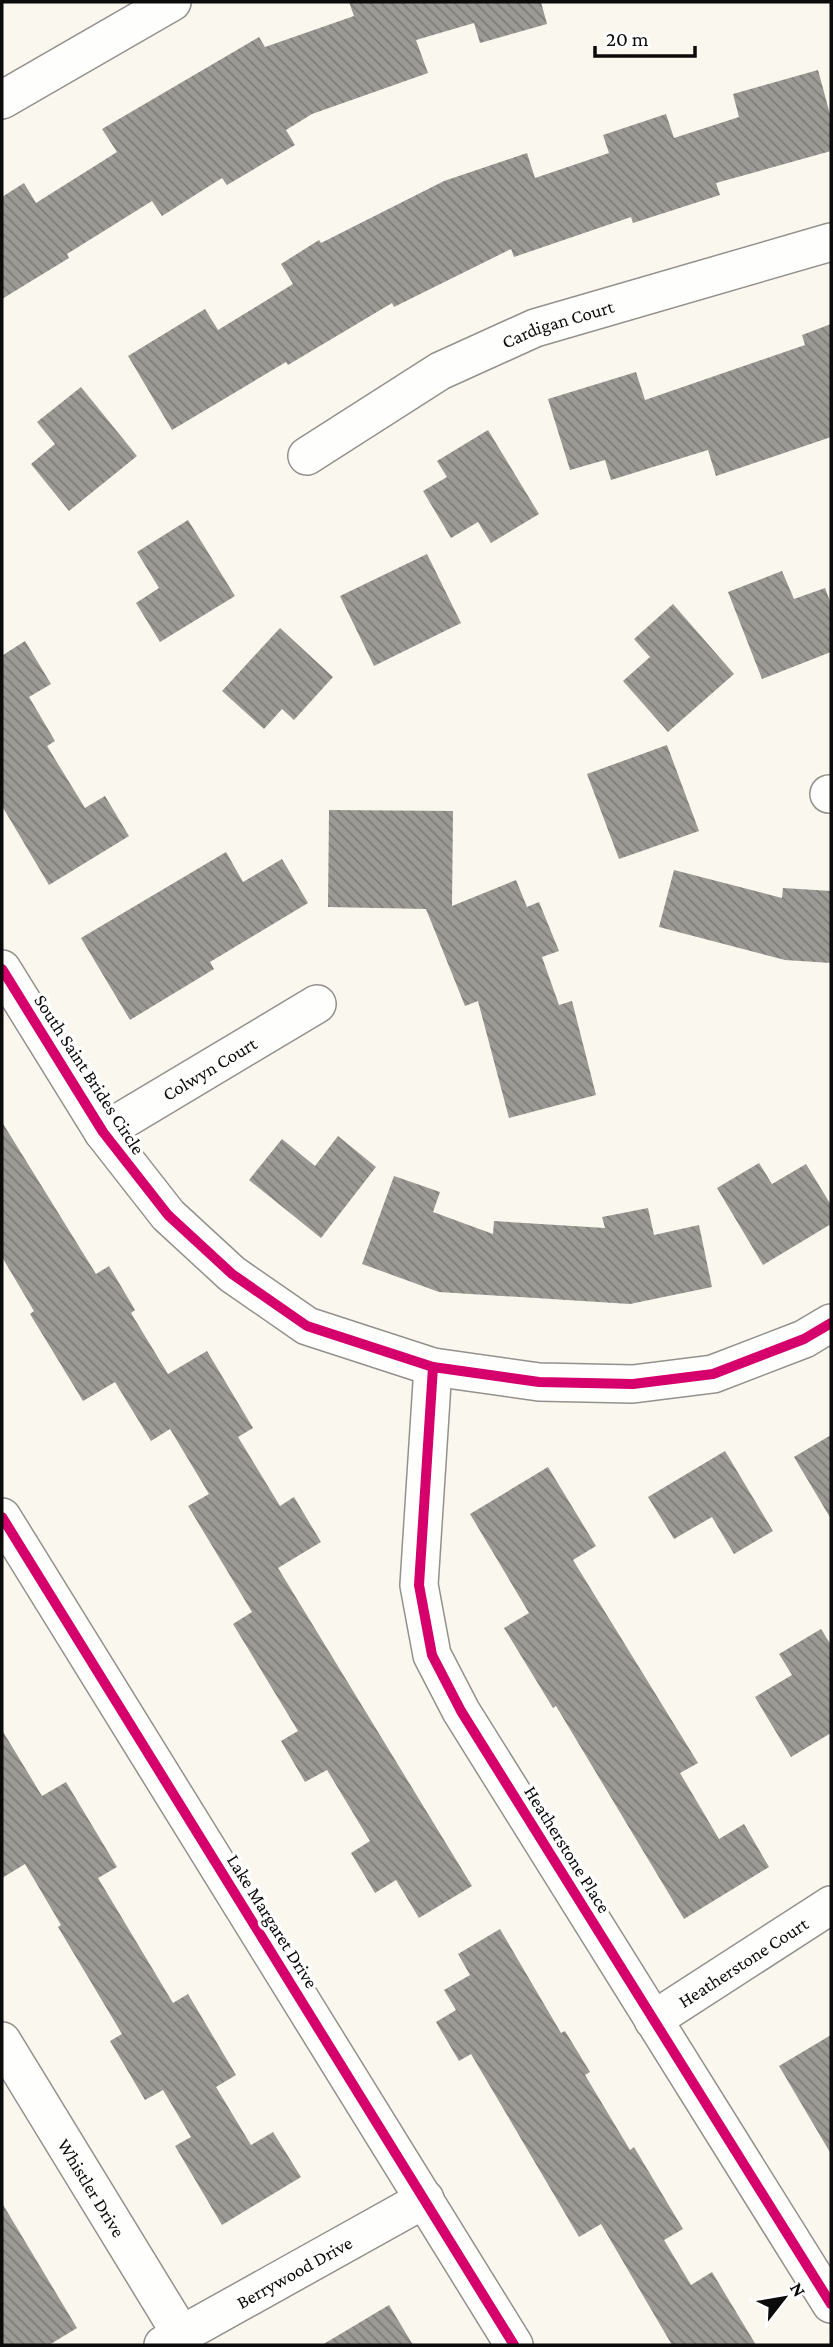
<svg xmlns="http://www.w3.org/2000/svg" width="833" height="2347" font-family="'Crimson Pro',serif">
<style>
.building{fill:url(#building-back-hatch)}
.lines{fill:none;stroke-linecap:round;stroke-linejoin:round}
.minor-casing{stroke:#93918d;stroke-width:40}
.minor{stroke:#fefefc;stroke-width:37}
.cycleway-casing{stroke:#fff;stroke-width:15}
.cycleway{stroke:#d6006c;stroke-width:10}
.labels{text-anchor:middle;stroke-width:7;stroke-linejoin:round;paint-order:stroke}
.street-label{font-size:19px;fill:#0b0b0b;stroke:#fff}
</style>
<defs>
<pattern id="building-back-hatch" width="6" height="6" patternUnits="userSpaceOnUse" patternTransform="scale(1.75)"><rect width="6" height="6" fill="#9c9a94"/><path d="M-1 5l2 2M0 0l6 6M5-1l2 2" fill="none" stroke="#7d7c77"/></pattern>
</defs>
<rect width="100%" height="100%" fill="#faf7ee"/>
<!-- building -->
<g class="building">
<path d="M 349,2 L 541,2 L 547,24 L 480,43 L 474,23 L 416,40 L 428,73 L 312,114 L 286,130 L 295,145 L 227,185 L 222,178 L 162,216 L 152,201 L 67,254 L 69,258 L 2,299 L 2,197 L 24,183 L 36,203 L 117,152 L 102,129 L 259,37 L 265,47 L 354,16 Z"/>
<path d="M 818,70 L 831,118 L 831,151 L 716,183 L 720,195 L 633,223 L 631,217 L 514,257 L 511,249 L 394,307 L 392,303 L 288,365 L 286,362 L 172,430 L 128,356 L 205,309 L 218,330 L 293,284 L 281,264 L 319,240 L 321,243 L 444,181 L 527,153 L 535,178 L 609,153 L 603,135 L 666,114 L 674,138 L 739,117 L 733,94 Z"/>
<path d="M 831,324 L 831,437 L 716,476 L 708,450 L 611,480 L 605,460 L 570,470 L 548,399 L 636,372 L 645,400 L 805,345 L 802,335 Z"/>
<path d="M 81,387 L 137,456 L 69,511 L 31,464 L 55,444 L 37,422 Z"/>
<path d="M 488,430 L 539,514 L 491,543 L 478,522 L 451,538 L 423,491 L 447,477 L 437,461 Z"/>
<path d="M 188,520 L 235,596 L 160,642 L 136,603 L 159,588 L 137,552 Z"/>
<path d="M 427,554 L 461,623 L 374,666 L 340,596 Z"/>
<path d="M 782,571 L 794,599 L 825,588 L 831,604 L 831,652 L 762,679 L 728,592 Z"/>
<path d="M 673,604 L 734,674 L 668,732 L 623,681 L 650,657 L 634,639 Z"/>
<path d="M 280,628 L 333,677 L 294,720 L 282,709 L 264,729 L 222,691 Z"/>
<path d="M 25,641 L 51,684 L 29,697 L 55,741 L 47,746 L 85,808 L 105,796 L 129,836 L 49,885 L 2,806 L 2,652 L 3,655 Z"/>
<path d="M 667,745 L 699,831 L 619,859 L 587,774 Z"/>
<path d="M 329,810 L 453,811 L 452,906 L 516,880 L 527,907 L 539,902 L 559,951 L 542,957 L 559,1005 L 572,1001 L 596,1095 L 509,1118 L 478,1001 L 465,1006 L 426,909 L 328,907 Z"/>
<path d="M 226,852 L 243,882 L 282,859 L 308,903 L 210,962 L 214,969 L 130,1020 L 81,938 Z"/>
<path d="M 674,870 L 782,898 L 783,888 L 831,891 L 831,963 L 785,960 L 659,927 Z"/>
<path d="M 2,1122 L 96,1274 L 109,1266 L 135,1310 L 131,1313 L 168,1374 L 207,1351 L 253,1428 L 238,1437 L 280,1506 L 294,1497 L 321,1542 L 278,1568 L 472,1886 L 419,1918 L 396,1880 L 375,1893 L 351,1853 L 370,1841 L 327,1770 L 305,1782 L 281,1741 L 298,1731 L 233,1624 L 252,1612 L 188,1506 L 209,1494 L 170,1429 L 151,1441 L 115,1382 L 83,1401 L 30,1314 L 34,1311 L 2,1257 Z"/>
<path d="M 338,1136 L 376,1167 L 321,1238 L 249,1180 L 282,1139 L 315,1166 Z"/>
<path d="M 759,1163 L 772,1184 L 806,1164 L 831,1205 L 831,1224 L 763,1265 L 717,1188 Z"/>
<path d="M 394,1176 L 440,1192 L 433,1212 L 493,1234 L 494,1221 L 605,1228 L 602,1217 L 648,1208 L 654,1235 L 699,1225 L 712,1287 L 630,1304 L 439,1292 L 362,1264 Z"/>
<path d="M 831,1435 L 831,1519 L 794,1457 Z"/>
<path d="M 725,1451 L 773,1531 L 734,1554 L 712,1517 L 674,1539 L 648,1497 Z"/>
<path d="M 548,1467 L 596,1546 L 573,1560 L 698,1763 L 680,1773 L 719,1839 L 744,1824 L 769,1867 L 684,1919 L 556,1706 L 553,1708 L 504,1628 L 529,1613 L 470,1514 Z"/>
<path d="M 821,1629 L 831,1645 L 831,1733 L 791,1757 L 755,1697 L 792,1675 L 779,1654 Z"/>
<path d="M 2,1730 L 42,1796 L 66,1782 L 117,1867 L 98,1878 L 173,2003 L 188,1994 L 236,2075 L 216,2087 L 251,2145 L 273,2132 L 301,2177 L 222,2225 L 175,2146 L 191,2137 L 163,2090 L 145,2100 L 110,2041 L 122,2034 L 58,1927 L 61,1925 L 25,1864 L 2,1878 Z"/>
<path d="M 500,1929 L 561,2033 L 565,2031 L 590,2072 L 585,2075 L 630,2150 L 634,2147 L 683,2229 L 664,2240 L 691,2285 L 712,2272 L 756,2345 L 672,2345 L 601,2224 L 579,2237 L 471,2054 L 459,2061 L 436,2022 L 456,2010 L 444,1990 L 470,1975 L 458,1954 Z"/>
<path d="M 831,2035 L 831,2154 L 779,2066 Z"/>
<path d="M 2,2203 L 77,2328 L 49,2345 L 2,2345 Z"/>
<path d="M 389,2305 L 413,2345 L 322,2345 Z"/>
</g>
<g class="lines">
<defs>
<g id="minor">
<path d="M 2,100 L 172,2"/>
<path id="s1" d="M 307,456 L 440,371 L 535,328 L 831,242"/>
<path d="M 829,794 L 831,794"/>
<path d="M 2,969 L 103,1132 L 168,1215 L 232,1274 L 307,1326 L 433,1367 L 539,1382 L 633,1384 L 713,1374 L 804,1339 L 831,1323"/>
<path id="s2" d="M 103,1132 L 317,1004"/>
<path d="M 433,1367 L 419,1585 L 432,1655 L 461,1711 L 831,2304"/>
<path d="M 2,1517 L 514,2345"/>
<path id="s3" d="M 653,2020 L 831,1905"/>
<path id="s4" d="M 2,2041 L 181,2334"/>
<path id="s5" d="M 163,2345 L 425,2199"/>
</g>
</defs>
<!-- minor casing -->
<use href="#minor" class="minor-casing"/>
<!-- minor -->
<use href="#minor" class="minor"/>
<defs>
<g id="cycleway">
<path d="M 2,969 L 103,1132 L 168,1215 L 232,1274 L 307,1326 L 433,1367 L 539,1382 L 633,1384 L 713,1374 L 804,1339 L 831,1323"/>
<path d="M 433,1367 L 419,1585 L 432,1655 L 461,1711 L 831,2304"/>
<path d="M 2,1517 L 514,2345"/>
</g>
</defs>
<!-- cycleway casing -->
<use href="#cycleway" class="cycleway-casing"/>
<!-- cycleway -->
<use href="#cycleway" class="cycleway"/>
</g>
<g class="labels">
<!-- street labels -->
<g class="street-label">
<text dy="7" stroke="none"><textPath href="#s1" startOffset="285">Cardigan Court</textPath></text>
<text dy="7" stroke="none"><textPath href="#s2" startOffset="124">Colwyn Court</textPath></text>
<text transform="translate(90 1074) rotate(57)" y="7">South Saint Brides Circle</text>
<text transform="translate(568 1849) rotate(58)" y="7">Heatherstone Place</text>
<text transform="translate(273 1921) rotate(58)" y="7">Lake Margaret Drive</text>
<text dy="7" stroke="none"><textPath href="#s3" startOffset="107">Heatherstone Court</textPath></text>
<text dy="7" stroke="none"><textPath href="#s4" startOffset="172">Whistler Drive</textPath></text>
<text dy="7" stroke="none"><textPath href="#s5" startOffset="150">Berrywood Drive</textPath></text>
</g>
</g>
<!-- border -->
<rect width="833" height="2347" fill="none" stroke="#0b0b0b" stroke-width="7"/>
<!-- north arrow -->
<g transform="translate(784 2298) rotate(59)" stroke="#ffffff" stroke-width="5" paint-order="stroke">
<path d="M0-5L12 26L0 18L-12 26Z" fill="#0b0b0b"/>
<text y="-10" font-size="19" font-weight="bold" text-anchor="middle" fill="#0b0b0b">N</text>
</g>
<!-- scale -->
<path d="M595 46v10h100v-10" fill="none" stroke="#0b0b0b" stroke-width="3.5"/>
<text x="606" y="46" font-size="21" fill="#0b0b0b" stroke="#ffffff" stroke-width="5" paint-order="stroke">20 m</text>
</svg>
